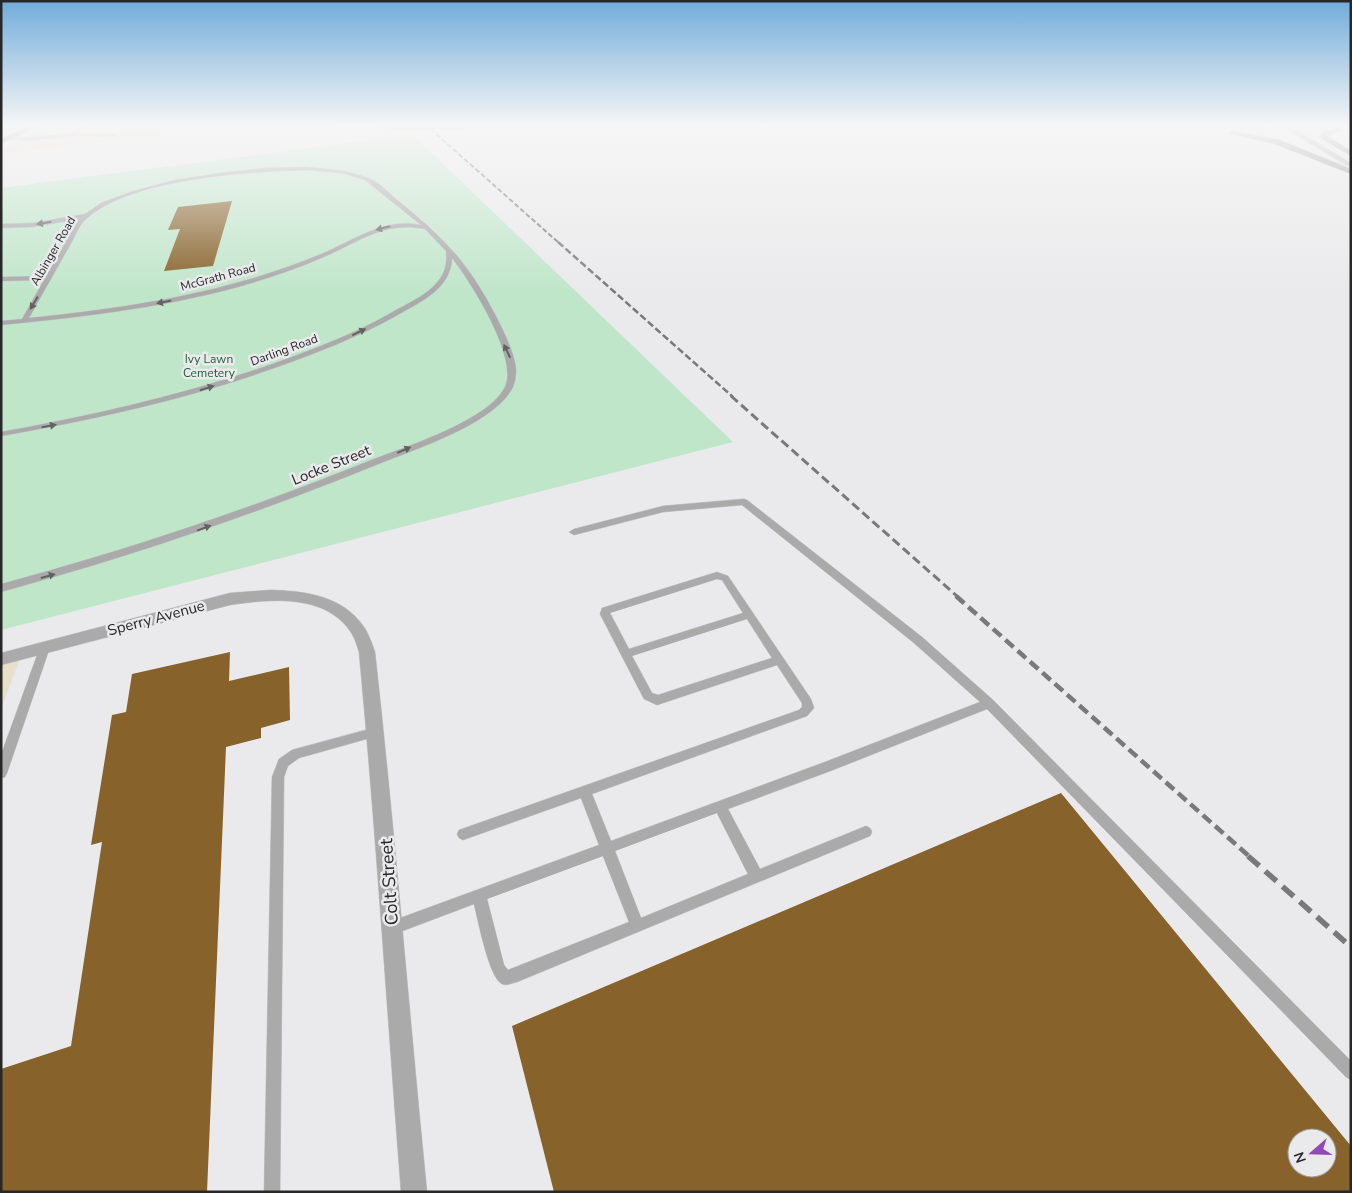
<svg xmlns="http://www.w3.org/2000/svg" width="1352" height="1193" font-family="'Nunito Sans',sans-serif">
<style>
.commercial{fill:#e8e0cb}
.green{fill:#c0e6ca}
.building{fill:#87622a;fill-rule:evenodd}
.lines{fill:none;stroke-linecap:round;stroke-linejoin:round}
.service-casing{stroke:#c7c7c9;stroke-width:1}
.minor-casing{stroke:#c7c7c9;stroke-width:1}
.tertiary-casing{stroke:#c7c7c9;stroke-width:1}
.secondary-casing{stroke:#c7c7c9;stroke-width:1}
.service{fill:#aaa;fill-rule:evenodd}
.minor{fill:#aaa;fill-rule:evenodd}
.tertiary{fill:#aaa;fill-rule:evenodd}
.secondary{fill:#8a8b8a;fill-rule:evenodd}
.rail-far4{stroke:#79797a;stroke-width:2;stroke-dasharray:5 2.5;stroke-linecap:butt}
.rail-far3{stroke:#79797a;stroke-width:2.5;stroke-dasharray:7 3;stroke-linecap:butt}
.rail-far2{stroke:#79797a;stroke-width:3;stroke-dasharray:9 4.5;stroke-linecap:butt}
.rail-far1{stroke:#79797a;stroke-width:4.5;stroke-dasharray:11 5.5;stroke-linecap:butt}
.rail{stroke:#79797a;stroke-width:5.5;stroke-dasharray:15 8;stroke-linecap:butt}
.secondary-bridge-casing{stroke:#c7c7c9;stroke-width:9;stroke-linecap:butt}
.secondary-bridge{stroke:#8a8b8a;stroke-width:8}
.oneway{fill:#626262}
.labels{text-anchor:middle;stroke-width:5;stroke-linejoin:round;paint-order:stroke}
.far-street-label{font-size:12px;fill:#272728;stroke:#eaeaec}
.far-park-label{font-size:12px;fill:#1f6139;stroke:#eaeaec}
.street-label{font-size:15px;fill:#272728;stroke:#eaeaec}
.near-street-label{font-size:18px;fill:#272728;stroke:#eaeaec}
</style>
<rect width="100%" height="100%" fill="#eaeaec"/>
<!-- commercial -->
<g class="commercial">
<path d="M 51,130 L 164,130 L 159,135 L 1,154 L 1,150 L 33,133 Z"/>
<path d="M 22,653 L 1,709 L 1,659 Z"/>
</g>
<!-- green -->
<path class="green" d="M 386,138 L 417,139 L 733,442 L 1,630 L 1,188 Z"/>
<!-- building -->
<g class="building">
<path d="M 232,201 L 213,266 L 164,271 L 180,229 L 168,230 L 178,207 Z"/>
<path d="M 230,652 L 229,681 L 289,667 L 290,720 L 261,728 L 261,738 L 226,747 L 207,1192 L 1,1192 L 1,1069 L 71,1046 L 102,842 L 91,845 L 112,715 L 126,712 L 132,674 Z"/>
<path d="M 1061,793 L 1351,1146 L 1351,1192 L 554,1192 L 512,1026 ZM 1297,1138 L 1327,1138 L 1327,1168 L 1297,1168 Z"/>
</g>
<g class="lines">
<defs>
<g id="service">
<path d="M 85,124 L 89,125 L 76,134 L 115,134 L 117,135 L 115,136 L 72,136 L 24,141 L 7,139 L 70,134 Z"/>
<path d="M 307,167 C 328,169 348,170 368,178 C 379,182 388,192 396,199 C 423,221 448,242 468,270 C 483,290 515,346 516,370 C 516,376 515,382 513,387 C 495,424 413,450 376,465 C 253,515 129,557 1,592 L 1,584 C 128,550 252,508 374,459 C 408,446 489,420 505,387 C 519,358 471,282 452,258 C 451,290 418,303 394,317 C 358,337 319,352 280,366 C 189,399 96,419 1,436 L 1,432 C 95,415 188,394 278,362 C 316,348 354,334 389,314 C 406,304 427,296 439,280 C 446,271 447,261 446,251 L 425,229 C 385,221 360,241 326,256 C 224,301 111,314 1,325 L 1,321 L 22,319 L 44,280 L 1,281 L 1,277 L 46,276 L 79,219 L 32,227 L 1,228 L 1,224 L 32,223 L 85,214 L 101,203 L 133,191 L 175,180 L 220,173 L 265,168 ZM 307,170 L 342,173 L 365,180 L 421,225 C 384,217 353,241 321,254 C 228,293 128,308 29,318 C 43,293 56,270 70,245 C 75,237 79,225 86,219 C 132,178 247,172 307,170 Z"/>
<path d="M 744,499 L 747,500 L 922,637 L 993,700 L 1351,1061 L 1351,1080 L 1346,1077 L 987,709 L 833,770 L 728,809 L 760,869 L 866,826 L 870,828 L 872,832 L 870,836 L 517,982 C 512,983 507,986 502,984 C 489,978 478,920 474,904 L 392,935 L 387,933 L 385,928 L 387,923 L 392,921 L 599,845 L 581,798 L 463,840 L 459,838 L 457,834 L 459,830 L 799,710 L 802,707 L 802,703 L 777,665 L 657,705 L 644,699 L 600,614 L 602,608 L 717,572 L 728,576 L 811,699 L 814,708 L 807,716 L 592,794 L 611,841 L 825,762 L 980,702 L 914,643 L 742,505 L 663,512 L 574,535 L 569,532 L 574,529 L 663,506 ZM 717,579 L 722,580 L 743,613 L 629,649 L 610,613 ZM 747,619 L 772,658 L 658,695 L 652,693 L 632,656 ZM 717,813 L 748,874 L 641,918 L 615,851 ZM 603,856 L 629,922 L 508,970 L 504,965 L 487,899 Z"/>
<path d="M 45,643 L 49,644 L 50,647 L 7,773 L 5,777 L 1,778 L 1,755 L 40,647 L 41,644 Z"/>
<path d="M 377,727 L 381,729 L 383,732 L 381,735 L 299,758 L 288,766 L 284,777 L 280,1192 L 264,1192 L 272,777 L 279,759 L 292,750 Z"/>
</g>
<path id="minor" d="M 271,590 C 306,591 343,596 364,627 C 369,634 372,644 375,652 C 395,832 409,1012 427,1192 L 401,1192 C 387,1012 376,832 359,652 C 357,646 355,639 352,634 C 327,593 270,599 230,605 L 1,665 L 1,653 L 230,593 Z"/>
<path id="tertiary" d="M 1278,124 L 1286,124 L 1351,163 L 1351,168 Z"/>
<g id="secondary">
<path d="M 26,124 L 392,124 L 392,125 L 389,127 L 38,126 L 1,144 L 1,139 L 28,126 Z"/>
<path d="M 463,124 L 1351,124 L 1351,127 L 1341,127 L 1343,129 L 1342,130 L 1327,136 L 1351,151 L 1351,156 L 1319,137 L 1323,132 L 1339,127 L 466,127 Z"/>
<path d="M 1233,131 L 1280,140 L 1351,169 L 1351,174 L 1275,144 L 1231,134 L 1229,133 Z"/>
</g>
</defs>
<!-- service casing -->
<use href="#service" class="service-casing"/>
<!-- minor casing -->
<use href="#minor" class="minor-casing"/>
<!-- tertiary casing -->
<use href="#tertiary" class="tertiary-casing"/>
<!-- secondary casing -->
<use href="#secondary" class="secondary-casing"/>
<!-- service -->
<use href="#service" class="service"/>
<!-- minor -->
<use href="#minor" class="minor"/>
<!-- tertiary -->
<use href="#tertiary" class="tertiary"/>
<!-- secondary -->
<use href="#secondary" class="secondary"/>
<!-- rail-far4 -->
<path class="rail-far4" d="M 425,124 L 559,243"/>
<!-- rail-far3 -->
<path class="rail-far3" d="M 558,242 L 733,397"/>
<!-- rail-far2 -->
<path class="rail-far2" d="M 731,396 L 958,597"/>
<!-- rail-far1 -->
<path class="rail-far1" d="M 956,596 L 1250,857"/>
<!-- rail -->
<path class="rail" d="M 1248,856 L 1351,947"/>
<defs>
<path id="secondary-bridge" d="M 389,125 L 466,125"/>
</defs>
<!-- secondary-bridge casing -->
<use href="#secondary-bridge" class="secondary-bridge-casing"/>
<!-- secondary-bridge -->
<use href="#secondary-bridge" class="secondary-bridge"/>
</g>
<!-- one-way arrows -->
<defs><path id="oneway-solid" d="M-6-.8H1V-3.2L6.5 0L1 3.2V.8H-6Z" transform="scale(1.25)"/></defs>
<g class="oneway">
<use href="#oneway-solid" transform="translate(44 223) rotate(171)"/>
<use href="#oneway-solid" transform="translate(383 228) rotate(166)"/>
<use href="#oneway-solid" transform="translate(164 302) rotate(169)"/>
<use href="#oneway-solid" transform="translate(34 303) rotate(121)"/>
<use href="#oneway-solid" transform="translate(359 332) rotate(-26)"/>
<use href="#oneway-solid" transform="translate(507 351) rotate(-115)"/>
<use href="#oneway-solid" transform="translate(207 388) rotate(-17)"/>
<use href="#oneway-solid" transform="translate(49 426) rotate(-10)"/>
<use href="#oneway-solid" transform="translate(404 450) rotate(-23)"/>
<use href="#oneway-solid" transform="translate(204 528) rotate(-20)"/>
<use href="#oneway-solid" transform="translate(48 576) rotate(-15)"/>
</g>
<!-- sky -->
<linearGradient id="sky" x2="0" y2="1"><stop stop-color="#71acda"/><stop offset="0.43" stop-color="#f6f6f6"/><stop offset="1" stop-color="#f6f6f6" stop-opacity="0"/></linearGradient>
<rect width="1352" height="291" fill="url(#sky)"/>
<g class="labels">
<!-- far-street labels -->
<g class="far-street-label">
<text transform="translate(53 251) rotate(-60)" y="4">Albinger Road</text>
<text transform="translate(218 277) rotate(-15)" y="4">McGrath Road</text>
<text transform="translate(284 350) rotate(-20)" y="4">Darling Road</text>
</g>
<!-- far-park labels -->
<g class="far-park-label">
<text x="209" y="363">Ivy Lawn<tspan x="209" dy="14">Cemetery</tspan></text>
</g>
<!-- street labels -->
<g class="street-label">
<text transform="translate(331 465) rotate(-22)" y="5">Locke Street</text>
<text transform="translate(156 618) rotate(-15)" y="5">Sperry Avenue</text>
</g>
<!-- near-street labels -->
<g class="near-street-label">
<text transform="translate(389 882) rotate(-94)" y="6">Colt Street</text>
</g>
</g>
<!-- border -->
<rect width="1352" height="1193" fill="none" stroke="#272728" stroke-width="5"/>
<!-- north arrow -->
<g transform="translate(1312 1153) rotate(250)"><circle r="24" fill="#eaeaec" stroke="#9c9c9e"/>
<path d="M0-4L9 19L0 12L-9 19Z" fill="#9148bb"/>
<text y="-8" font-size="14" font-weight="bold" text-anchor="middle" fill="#272728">N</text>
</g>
</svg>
